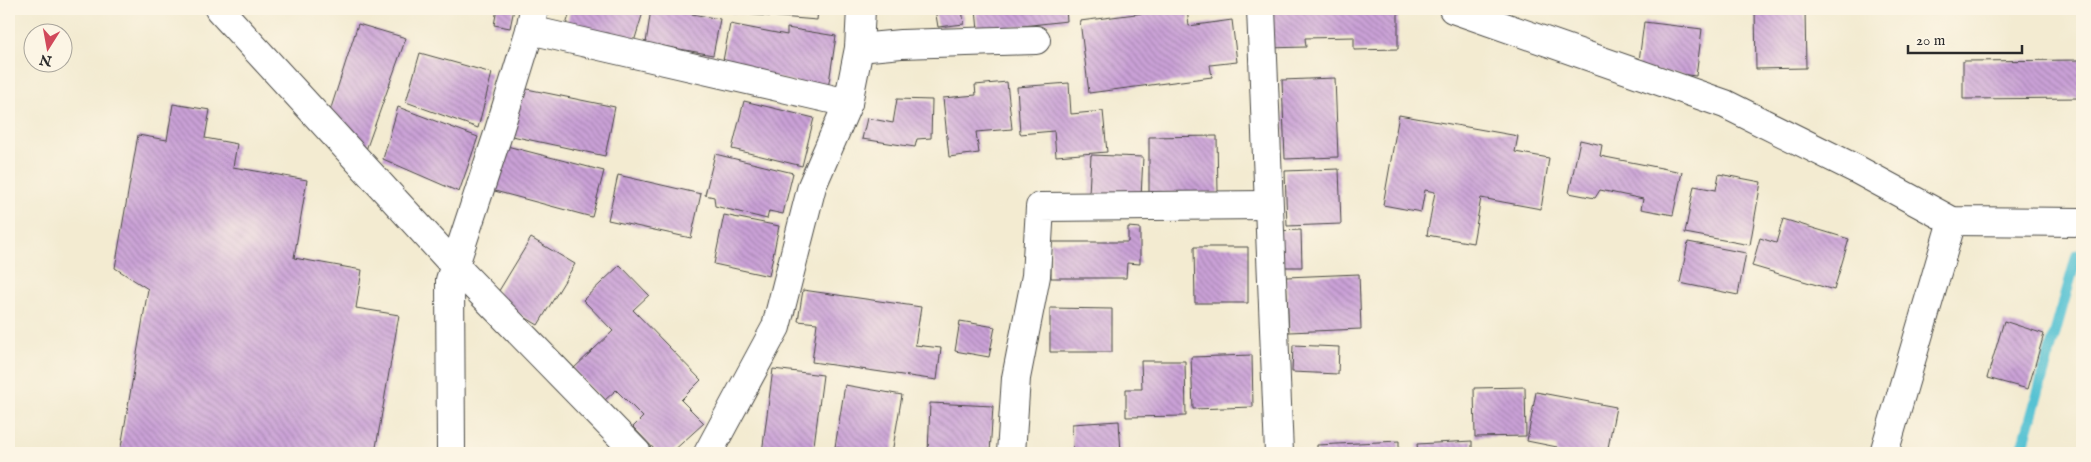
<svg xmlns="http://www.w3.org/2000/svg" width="2091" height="462" font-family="'IM FELL English',serif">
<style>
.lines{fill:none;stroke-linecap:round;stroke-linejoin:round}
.stream{stroke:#57c2d3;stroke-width:11}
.building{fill:url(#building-back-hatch)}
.minor-casing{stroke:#494844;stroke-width:30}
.minor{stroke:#fff;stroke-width:28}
</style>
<defs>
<pattern id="building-back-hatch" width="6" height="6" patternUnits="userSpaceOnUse" patternTransform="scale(1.25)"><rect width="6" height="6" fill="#caa1d7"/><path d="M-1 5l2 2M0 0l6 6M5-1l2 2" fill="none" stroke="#a483af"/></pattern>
</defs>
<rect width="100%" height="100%" fill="#fcf5e5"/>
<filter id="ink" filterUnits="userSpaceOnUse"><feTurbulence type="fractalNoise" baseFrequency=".02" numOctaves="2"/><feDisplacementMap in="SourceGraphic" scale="10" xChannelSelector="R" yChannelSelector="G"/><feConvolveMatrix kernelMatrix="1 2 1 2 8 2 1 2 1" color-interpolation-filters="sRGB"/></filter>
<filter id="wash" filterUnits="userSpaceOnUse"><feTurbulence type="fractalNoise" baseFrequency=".0096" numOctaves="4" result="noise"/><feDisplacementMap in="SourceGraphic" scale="20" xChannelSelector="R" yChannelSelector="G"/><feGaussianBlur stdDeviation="1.12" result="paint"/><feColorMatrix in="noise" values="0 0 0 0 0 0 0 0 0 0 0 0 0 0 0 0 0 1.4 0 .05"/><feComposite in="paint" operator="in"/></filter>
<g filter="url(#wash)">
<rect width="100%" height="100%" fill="#f3ebd1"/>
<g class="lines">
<!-- stream -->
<path class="stream" d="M 2021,453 L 2077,255"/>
</g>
<g id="blocks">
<!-- building -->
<g class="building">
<path d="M 497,9 L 514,9 L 510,28 L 494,25 Z"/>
<path d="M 571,9 L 644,9 L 633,45 L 566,25 Z"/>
<path d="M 651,9 L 664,9 L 720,19 L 713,55 L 646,43 Z"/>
<path d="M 733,9 L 818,9 L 817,20 L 732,13 Z"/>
<path d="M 935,9 L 962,9 L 964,24 L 938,27 Z"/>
<path d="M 976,9 L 1066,9 L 1067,21 L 978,31 Z"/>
<path d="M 1176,9 L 1187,9 L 1189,26 L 1232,20 L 1237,62 L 1210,65 L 1212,77 L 1089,93 L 1080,21 Z"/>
<path d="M 1267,9 L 1398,9 L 1398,49 L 1354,50 L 1354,37 L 1305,38 L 1306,47 L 1267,48 Z"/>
<path d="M 1755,9 L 1805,9 L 1806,68 L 1756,69 Z"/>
<path d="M 1644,22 L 1702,29 L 1696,76 L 1638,69 Z"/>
<path d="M 358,24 L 406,38 L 366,150 L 330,111 Z"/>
<path d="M 730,24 L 787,35 L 787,28 L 836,36 L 828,89 L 722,66 Z"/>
<path d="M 420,53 L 492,73 L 478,128 L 406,102 Z"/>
<path d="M 2082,60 L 2082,98 L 1963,99 L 1963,61 Z"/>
<path d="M 1335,78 L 1338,157 L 1285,159 L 1282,80 Z"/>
<path d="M 1007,82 L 1012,129 L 976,132 L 979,153 L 949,157 L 943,98 L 976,95 L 975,85 Z"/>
<path d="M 1069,83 L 1071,114 L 1103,111 L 1107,152 L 1056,156 L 1054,131 L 1020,134 L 1017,87 Z"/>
<path d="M 522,88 L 615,107 L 605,156 L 512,136 Z"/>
<path d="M 897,99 L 932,100 L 931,138 L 917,139 L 915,147 L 862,139 L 867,118 L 893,123 Z"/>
<path d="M 744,101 L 814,118 L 802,166 L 732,149 Z"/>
<path d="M 173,104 L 210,110 L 205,138 L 237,144 L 233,167 L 307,180 L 294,258 L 362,270 L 356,308 L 399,315 L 375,453 L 120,453 L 148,289 L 115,268 L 138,135 L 167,140 Z"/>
<path d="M 398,107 L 478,137 L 459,192 L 383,159 Z"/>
<path d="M 1399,115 L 1518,136 L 1515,152 L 1549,158 L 1541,209 L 1481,198 L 1473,243 L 1427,235 L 1435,192 L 1425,190 L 1421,212 L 1383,205 Z"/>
<path d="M 1217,136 L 1218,193 L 1149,193 L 1149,137 Z"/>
<path d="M 1580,140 L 1602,145 L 1600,156 L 1682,172 L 1673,215 L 1641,209 L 1643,199 L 1600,190 L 1595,198 L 1569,193 Z"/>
<path d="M 503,145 L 604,171 L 592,217 L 491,190 Z"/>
<path d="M 715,154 L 793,173 L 783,214 L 769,211 L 767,219 L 715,206 L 714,197 L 705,195 Z"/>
<path d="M 1091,155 L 1143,157 L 1141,197 L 1089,195 Z"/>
<path d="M 1339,169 L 1341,224 L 1287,226 L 1285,171 Z"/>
<path d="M 1719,174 L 1761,182 L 1750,245 L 1685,233 L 1694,186 L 1716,190 Z"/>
<path d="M 618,175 L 701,194 L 691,238 L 608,220 Z"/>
<path d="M 724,215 L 779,226 L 769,276 L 714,264 Z"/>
<path d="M 1783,219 L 1849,239 L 1834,290 L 1752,266 L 1760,238 L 1776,243 Z"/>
<path d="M 1128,227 L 1140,228 L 1140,264 L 1127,263 L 1126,278 L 1051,278 L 1051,242 L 1128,242 Z"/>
<path d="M 1301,230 L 1302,267 L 1278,267 L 1276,231 Z"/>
<path d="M 531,238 L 575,264 L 538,325 L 494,299 Z"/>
<path d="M 1688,242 L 1746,253 L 1738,295 L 1680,283 Z"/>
<path d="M 1194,247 L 1248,247 L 1248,303 L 1195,303 Z"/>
<path d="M 620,265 L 649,295 L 633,310 L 701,380 L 681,400 L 704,423 L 671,453 L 658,453 L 633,427 L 643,417 L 616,390 L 604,401 L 573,369 L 613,331 L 583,300 Z"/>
<path d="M 1359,274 L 1361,329 L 1289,332 L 1286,277 Z"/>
<path d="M 803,290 L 921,307 L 915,345 L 941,348 L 937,380 L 812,362 L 817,323 L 798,321 Z"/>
<path d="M 1050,308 L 1112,309 L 1112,352 L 1050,352 Z"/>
<path d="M 960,321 L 995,327 L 989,357 L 955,351 Z"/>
<path d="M 2004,321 L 2044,334 L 2028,389 L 1987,378 Z"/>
<path d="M 1293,345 L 1339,347 L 1338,374 L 1292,372 Z"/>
<path d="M 1252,355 L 1253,407 L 1193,409 L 1191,357 Z"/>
<path d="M 1141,361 L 1185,361 L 1186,416 L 1126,417 L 1126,389 L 1142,389 Z"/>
<path d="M 773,369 L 823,375 L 813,453 L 762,453 Z"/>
<path d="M 845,385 L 902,395 L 892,453 L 867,453 L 835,447 Z"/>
<path d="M 1525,387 L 1526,436 L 1475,437 L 1474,388 Z"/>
<path d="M 1536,392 L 1616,407 L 1607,453 L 1556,453 L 1557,447 L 1527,441 Z"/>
<path d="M 930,403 L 993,406 L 990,453 L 928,453 Z"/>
<path d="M 1119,421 L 1121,453 L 1073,453 L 1072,424 Z"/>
<path d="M 1399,441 L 1399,453 L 1317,453 L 1317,445 Z"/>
<path d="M 1472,441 L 1472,453 L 1418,453 L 1417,444 Z"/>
</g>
</g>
</g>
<g filter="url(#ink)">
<use href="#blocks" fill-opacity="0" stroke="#494844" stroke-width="1"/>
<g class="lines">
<defs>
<g id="minor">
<path d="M 219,9 L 454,265 L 637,453"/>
<path d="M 1261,9 L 1279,453"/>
<path d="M 1453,9 L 1725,104 L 1856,169 L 1952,221 L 2082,222"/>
<path d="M 530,30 L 848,103"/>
<path d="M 859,48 L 901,44 L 1036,40"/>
<path d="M 451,453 L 450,280 L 497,137 L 530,30 L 534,9"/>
<path d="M 708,453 L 776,327 L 812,186 L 848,103 L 859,48 L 861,9"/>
<path d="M 1011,453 L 1016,378 L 1036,276 L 1040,207 L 1268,205"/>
<path d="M 1884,453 L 1952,221"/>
</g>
</defs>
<!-- minor casing -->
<use href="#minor" class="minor-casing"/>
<!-- minor -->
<use href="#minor" class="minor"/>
</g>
</g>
<!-- margin -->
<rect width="2091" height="462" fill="none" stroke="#fcf5e5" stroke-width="30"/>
<!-- north arrow -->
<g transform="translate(48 48) rotate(191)"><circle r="24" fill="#fcf5e5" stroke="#a8a49b"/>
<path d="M0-4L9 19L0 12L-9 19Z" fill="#d1495b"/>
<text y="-8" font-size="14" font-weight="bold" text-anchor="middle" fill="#2b2b2b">N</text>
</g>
<!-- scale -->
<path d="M1908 45v8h114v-8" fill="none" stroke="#2b2b2b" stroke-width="2.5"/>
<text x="1916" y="45" font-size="15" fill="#2b2b2b" stroke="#fcf5e5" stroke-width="4" paint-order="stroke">20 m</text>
</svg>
